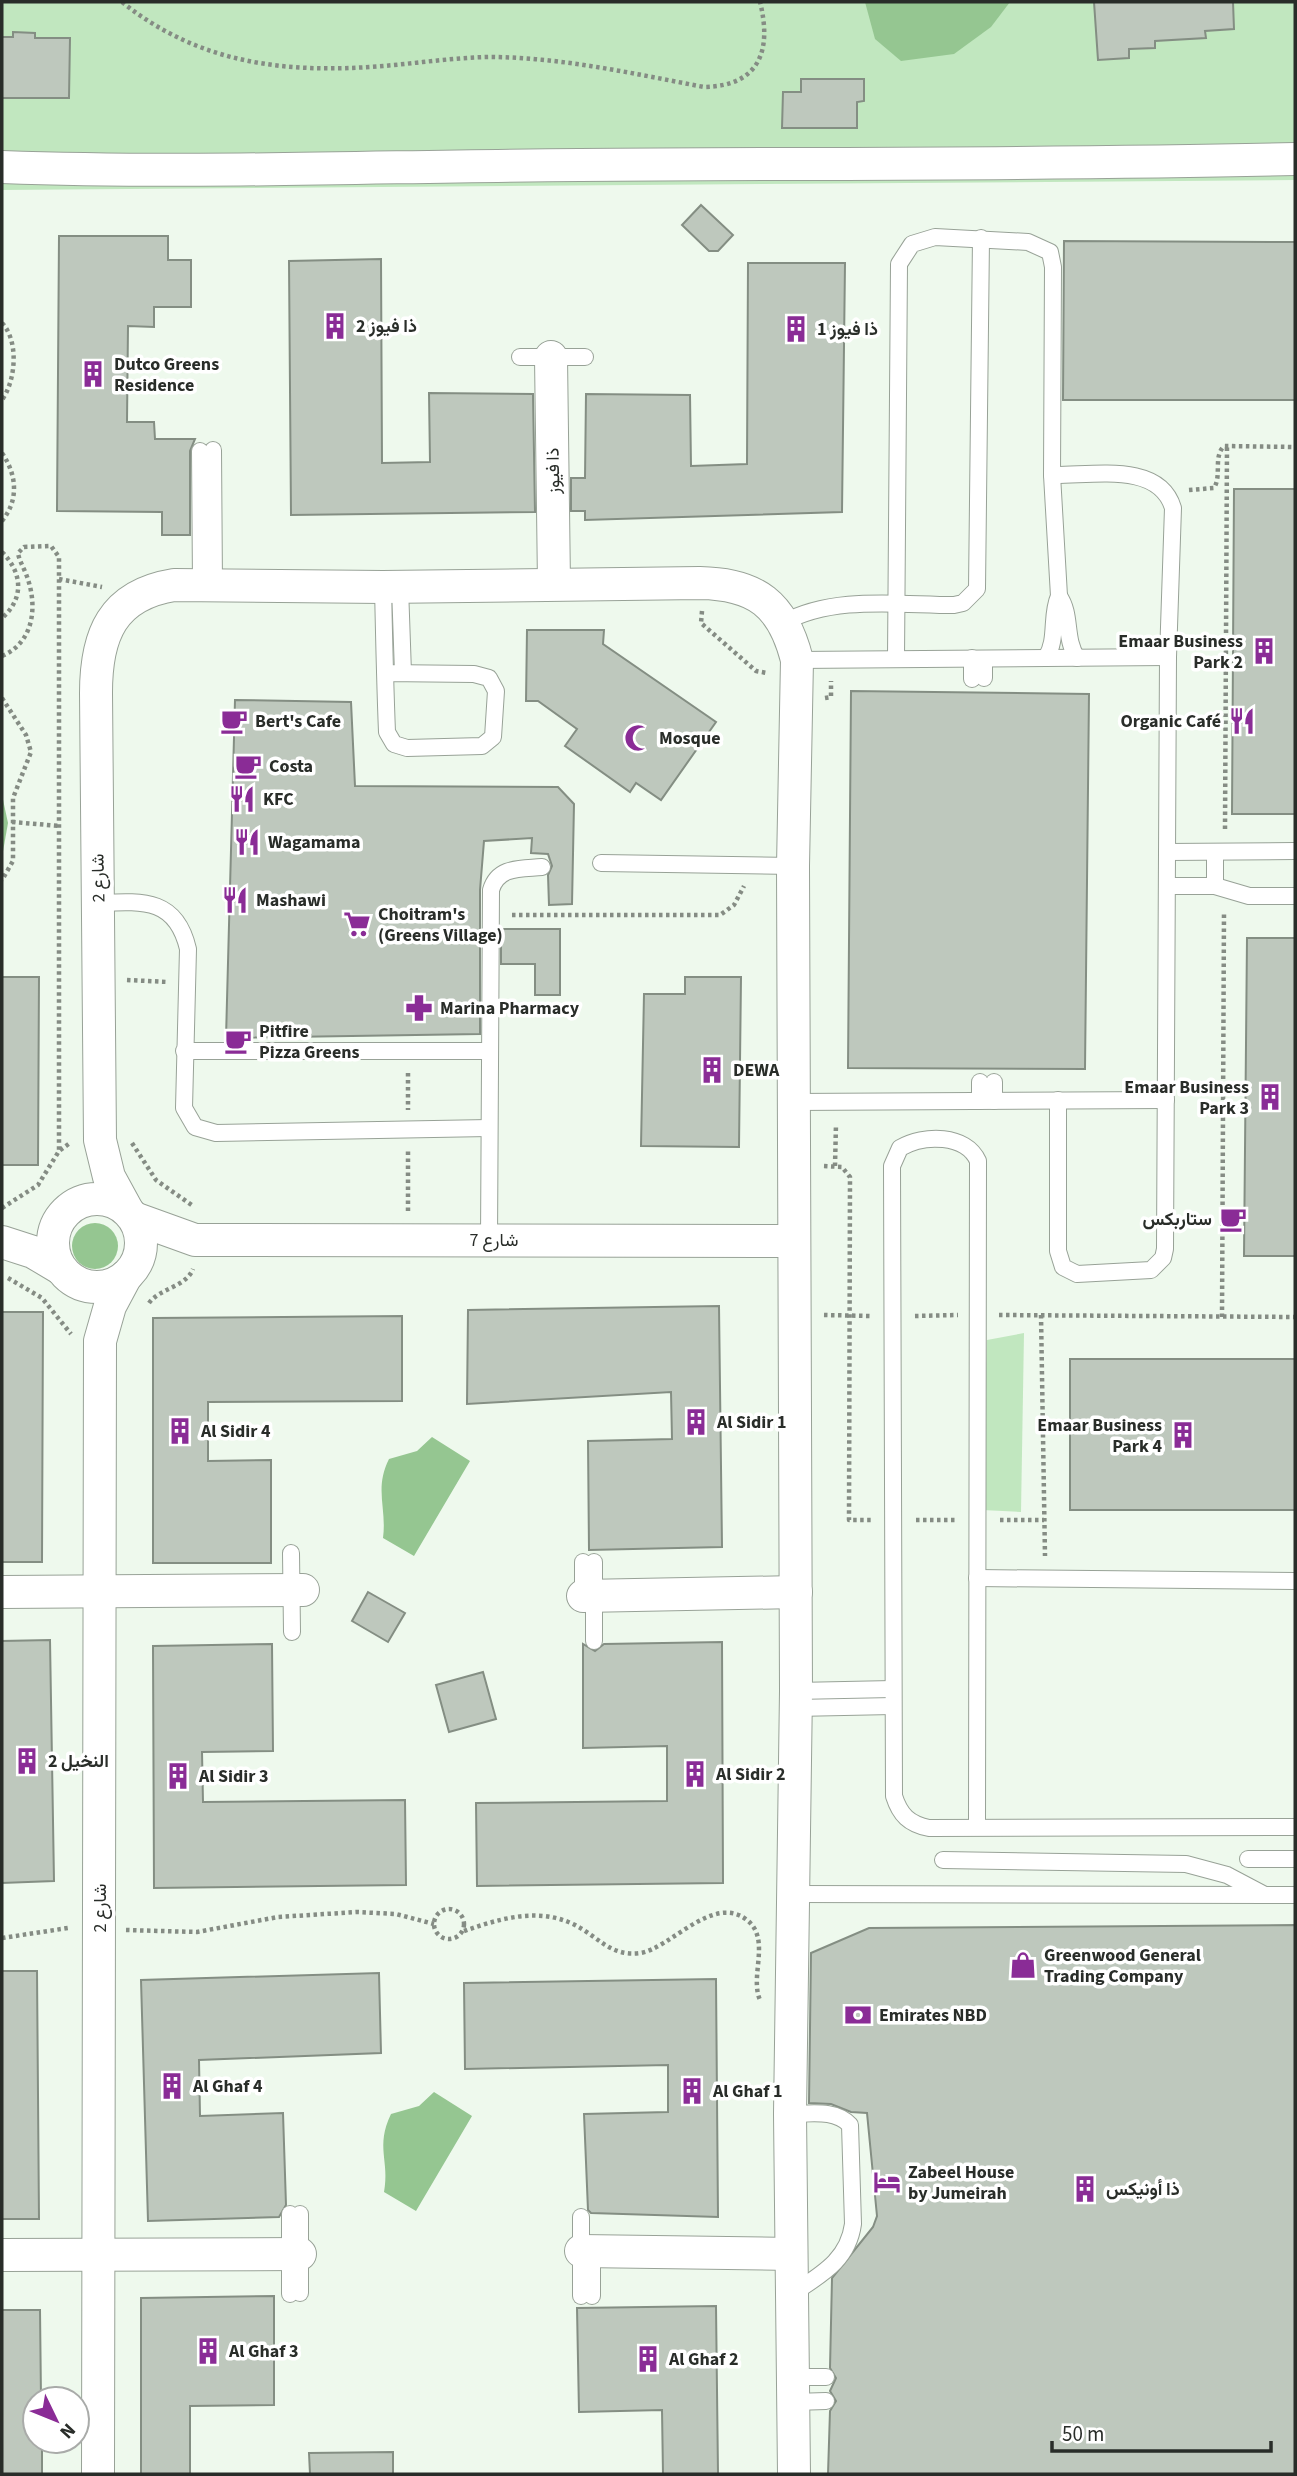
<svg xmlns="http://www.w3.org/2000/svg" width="1297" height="2476" font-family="'Source Sans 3',Vazirmatn,sans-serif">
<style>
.green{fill:#c1e7bf}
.water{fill:#95c691}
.building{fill:#bec8bd;stroke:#848e83;stroke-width:2}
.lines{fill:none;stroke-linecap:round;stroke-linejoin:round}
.lane-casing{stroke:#98a297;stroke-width:18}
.street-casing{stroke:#98a297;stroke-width:34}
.path{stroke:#858c84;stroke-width:4.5;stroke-dasharray:3.5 3.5;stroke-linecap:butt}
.lane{stroke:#fff;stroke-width:16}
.street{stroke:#fff;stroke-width:32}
.labels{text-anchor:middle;stroke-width:7;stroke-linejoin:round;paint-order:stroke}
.poi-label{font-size:18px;font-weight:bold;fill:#292d29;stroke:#fff;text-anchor:start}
.street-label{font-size:18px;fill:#292d29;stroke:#fff}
</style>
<rect width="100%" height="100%" fill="#eef9ed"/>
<!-- green -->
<g class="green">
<path d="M 2,2 L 1295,2 L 1295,180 L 2,190 Z"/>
<path d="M 1024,1333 L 1021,1512 L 982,1510 L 987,1340 Z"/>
</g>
<!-- water -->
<g class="water">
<path d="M 865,2 L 1010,2 L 991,27 L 954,54 L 901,61 L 875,39 Z"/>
<path d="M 2,795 L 8,823 L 2,857 Z"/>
<circle cx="95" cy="1246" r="23"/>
<path d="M 432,1437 L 470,1461 L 414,1556 L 383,1538 C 387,1508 374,1489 389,1459 L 417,1451 Z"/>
<path d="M 434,2092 L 472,2116 L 416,2211 L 384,2192 C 390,2161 375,2147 391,2114 L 419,2106 Z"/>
</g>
<!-- building -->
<g class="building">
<path d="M 1094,2 L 1233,2 L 1234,29 L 1205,31 L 1206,38 L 1155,41 L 1155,48 L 1129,49 L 1129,58 L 1098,60 Z"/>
<path d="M 13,32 L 35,33 L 35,38 L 70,38 L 69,98 L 2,98 L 2,37 L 13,37 Z"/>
<path d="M 801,79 L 864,79 L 864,101 L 857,102 L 857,128 L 782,128 L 783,92 L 801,92 Z"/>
<path d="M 701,205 L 733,235 L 718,251 L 709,251 L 682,225 Z"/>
<path d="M 59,236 L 168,236 L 168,260 L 191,260 L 191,307 L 154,307 L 154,327 L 128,326 L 127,422 L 154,422 L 155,439 L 195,439 L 190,451 L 190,535 L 162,535 L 162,512 L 57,511 Z"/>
<path d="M 1064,241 L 1295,242 L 1295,400 L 1063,400 Z"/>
<path d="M 381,259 L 382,463 L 430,462 L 429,393 L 533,394 L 535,512 L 291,515 L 289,261 Z"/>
<path d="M 748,263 L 845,263 L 842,512 L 585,520 L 585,511 L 571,511 L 571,478 L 585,478 L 586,394 L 690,395 L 691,466 L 747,464 Z"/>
<path d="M 1234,489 L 1295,489 L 1295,814 L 1232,814 Z"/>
<path d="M 527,630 L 604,630 L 603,644 L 716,722 L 661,800 L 636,783 L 630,792 L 565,746 L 577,729 L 538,701 L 526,701 Z"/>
<path d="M 851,691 L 1089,694 L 1085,1069 L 848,1068 Z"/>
<path d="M 235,700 L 351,702 L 355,786 L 558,787 L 574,804 L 572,904 L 549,905 L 548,875 L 552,866 L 548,854 L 531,853 L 532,838 L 484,841 L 480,890 L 480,1034 L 226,1038 Z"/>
<path d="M 501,929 L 560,929 L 560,995 L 535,995 L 535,964 L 501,964 Z"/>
<path d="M 1247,938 L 1295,938 L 1295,1256 L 1244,1256 Z"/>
<path d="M 2,977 L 39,977 L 38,1165 L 2,1165 Z"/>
<path d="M 685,977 L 741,977 L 739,1147 L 641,1146 L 644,994 L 685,994 Z"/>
<path d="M 719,1306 L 722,1547 L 589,1550 L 588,1441 L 672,1439 L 671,1392 L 467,1404 L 468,1310 Z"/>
<path d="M 2,1312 L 43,1312 L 42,1562 L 2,1562 Z"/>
<path d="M 402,1316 L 402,1401 L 208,1402 L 208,1461 L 271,1460 L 271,1563 L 153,1563 L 153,1318 Z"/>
<rect x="1070" y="1359" width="225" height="151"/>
<path d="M 368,1592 L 405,1613 L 388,1642 L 352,1621 Z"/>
<path d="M 50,1640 L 54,1881 L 2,1883 L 2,1641 Z"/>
<path d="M 722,1642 L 723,1883 L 477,1886 L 476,1803 L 667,1801 L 667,1746 L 583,1748 L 583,1644 L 595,1651 L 604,1644 Z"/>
<path d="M 272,1644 L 273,1751 L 202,1752 L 203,1802 L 405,1800 L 406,1885 L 154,1888 L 153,1646 Z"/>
<path d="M 483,1672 L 496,1719 L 449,1732 L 436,1685 Z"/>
<path d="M 1295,1925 L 1295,2474 L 828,2474 L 830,2411 L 836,2401 L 830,2391 L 836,2378 L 830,2368 L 832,2278 L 873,2227 L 877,2216 L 867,2113 L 851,2112 L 831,2104 L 809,2103 L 811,1953 L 869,1928 Z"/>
<path d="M 2,1971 L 37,1971 L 39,2219 L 2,2219 Z"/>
<path d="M 379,1973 L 381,2053 L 199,2060 L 200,2116 L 283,2113 L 286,2205 L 279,2217 L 148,2221 L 141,1980 Z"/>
<path d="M 716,1979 L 718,2217 L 591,2213 L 588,2210 L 584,2114 L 668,2112 L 668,2065 L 465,2069 L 464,1983 Z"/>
<path d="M 274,2296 L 274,2405 L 190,2406 L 190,2474 L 141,2474 L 141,2298 Z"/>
<path d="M 716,2306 L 718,2474 L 663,2474 L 662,2410 L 579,2412 L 577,2308 Z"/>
<path d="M 2,2310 L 40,2310 L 41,2399 L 35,2399 L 35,2441 L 42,2441 L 42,2474 L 2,2474 Z"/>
<path d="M 393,2452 L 393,2474 L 310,2474 L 309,2453 Z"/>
</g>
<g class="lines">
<defs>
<g id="lane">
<path d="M 520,357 L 585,357"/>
<path d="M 213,450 L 214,585"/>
<path d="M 200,451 L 201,585"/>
<path d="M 1052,475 C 1091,476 1159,461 1173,508 L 1168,657 L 1165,1249 L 1163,1258 L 1151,1270 L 1077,1274 L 1063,1267 L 1058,1251 L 1058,1100"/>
<path d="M 383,587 C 384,635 385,683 387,732 L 394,744 L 407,748 L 482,746 L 493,737 L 496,691 L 489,678 L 474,674 L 385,673"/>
<path d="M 400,587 L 403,673"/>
<path d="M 1059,596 C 1072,615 1064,638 1077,658"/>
<path d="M 783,623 C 833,595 899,605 954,605 L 963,603 L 977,589 L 981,238"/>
<path d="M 896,659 L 899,264 L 912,244 L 935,237 L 1028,242 L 1050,252 L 1053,267 L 1052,475 L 1059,596 C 1050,616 1058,639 1046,658"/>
<path d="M 797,660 L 1168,657"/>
<path d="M 984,678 L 984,659"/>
<path d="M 972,679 L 972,658"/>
<path d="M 1167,852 L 1295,851"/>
<path d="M 601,863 L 793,866"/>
<path d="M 1167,886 L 1215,886 L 1249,896 L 1295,896"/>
<path d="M 1215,886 L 1215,852"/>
<path d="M 98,903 C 143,901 176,898 188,949 L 184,1108 L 195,1127 L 216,1133 L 489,1128"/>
<path d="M 184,1051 L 489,1051"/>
<path d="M 994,1082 L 994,1101"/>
<path d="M 980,1101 L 980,1082"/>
<path d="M 793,1102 L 1166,1100"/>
<path d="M 489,1240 L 491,890 C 498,866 521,869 542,867"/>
<path d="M 291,1553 L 292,1632"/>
<path d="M 594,1562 L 594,1641"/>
<path d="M 977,1578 L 1295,1581"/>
<path d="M 583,1602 L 583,1562"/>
<path d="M 796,1691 L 893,1689"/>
<path d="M 795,1708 L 893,1706"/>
<path d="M 977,1827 L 978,1161 C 966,1134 924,1134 900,1148 L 892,1166 L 894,1796 C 900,1815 909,1824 929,1828 L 1295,1827"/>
<path d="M 1248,1859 L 1295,1859"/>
<path d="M 943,1860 L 1186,1864 L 1227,1875 L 1263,1894"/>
<path d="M 793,1894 L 1295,1895"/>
<path d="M 790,2114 C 811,2114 835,2109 850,2125 L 853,2224 C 848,2261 820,2275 792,2294"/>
<path d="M 592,2267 L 592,2296"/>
<path d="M 300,2293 L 300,2214"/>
<path d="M 290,2294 L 290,2214"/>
<path d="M 581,2296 L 581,2217"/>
<path d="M 794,2377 L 826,2377"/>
<path d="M 794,2402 L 826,2401"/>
</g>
<g id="street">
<path d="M 2,167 C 194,174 388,166 580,165 C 819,163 1057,165 1295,159"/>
<path d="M 551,357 L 554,584"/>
<circle cx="97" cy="1243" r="44"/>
<path d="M 127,1210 L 109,1177 L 100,1140 L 96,693 C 96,635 112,595 174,585 L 383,587 L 700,583 C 756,584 783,604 797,660 L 793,866 L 796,1691 L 790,2114 L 794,2474"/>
<path d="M 134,1218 L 195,1240 L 793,1241"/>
<path d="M 2,1242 L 33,1252 L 60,1268"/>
<path d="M 2,1592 L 303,1590"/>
<path d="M 583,1596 L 796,1592"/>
<path d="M 581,2251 L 791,2254"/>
<path d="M 2,2255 L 300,2254"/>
<path d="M 98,2474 L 100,1341 L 110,1306 L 126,1276"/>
</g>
</defs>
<!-- lane casing -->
<use href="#lane" class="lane-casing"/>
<!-- street casing -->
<use href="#street" class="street-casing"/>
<!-- path -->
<g class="path">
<path d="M 122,2 C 199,64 286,74 383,66 C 420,63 457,57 494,57 C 565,58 635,74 704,87 C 760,86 772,50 760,2"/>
<path d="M 2,323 C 19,341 16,380 2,400"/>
<path d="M 2,453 C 17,475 19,500 2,521"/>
<path d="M 1189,490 L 1214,488 C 1222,475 1213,457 1224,446 L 1295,447"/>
<path d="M 2,552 C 22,572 25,598 2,618"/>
<path d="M 59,579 L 102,587"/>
<path d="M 702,611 L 701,623 L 756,671 L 767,673"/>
<path d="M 2,656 C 35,642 38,604 26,574 C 23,566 19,560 18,553 L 24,547 L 51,546 L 59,557 L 59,1151"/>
<path d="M 2,698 L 26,735 L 31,752 L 13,798 L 13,861 L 2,880"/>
<path d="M 825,698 L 831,697 L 831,681"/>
<path d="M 12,822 L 60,826"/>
<path d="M 1225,829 L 1227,446"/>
<path d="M 512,915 L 720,915 L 734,905 L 744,886"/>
<path d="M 127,980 L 168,982"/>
<path d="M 408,1073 L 408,1110"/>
<path d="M 132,1143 L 156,1180 L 193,1206"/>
<path d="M 824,1166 L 842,1167 L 850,1177 L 849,1520 L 872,1520"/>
<path d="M 835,1166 L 836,1124"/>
<path d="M 2,1208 L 38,1185 L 59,1151 L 70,1143"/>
<path d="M 408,1211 L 408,1150"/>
<path d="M 8,1278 L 42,1298 L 71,1334"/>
<path d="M 149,1303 C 160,1288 186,1287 193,1269"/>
<path d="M 824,1315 L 871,1316"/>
<path d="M 999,1315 L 1295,1317"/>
<path d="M 1041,1315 L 1045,1556"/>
<path d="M 915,1316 L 958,1315"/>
<path d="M 1222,1317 L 1224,911"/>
<path d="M 916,1520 L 956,1520"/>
<path d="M 1000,1520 L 1044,1520"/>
<circle cx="449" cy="1924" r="15"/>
<path d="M 126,1930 L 197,1932 L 278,1917 L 357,1912 L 396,1914 L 434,1924"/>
<path d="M 464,1931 C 499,1919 537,1907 573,1924 C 598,1936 610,1957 640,1953 C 670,1949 713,1893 747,1920 C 772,1940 748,1978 761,2002"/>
<path d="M 2,1938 L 68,1928"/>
</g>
<!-- lane -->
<use href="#lane" class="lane"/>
<!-- street -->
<use href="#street" class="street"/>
</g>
<!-- icons -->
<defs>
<symbol id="building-bare" viewBox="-9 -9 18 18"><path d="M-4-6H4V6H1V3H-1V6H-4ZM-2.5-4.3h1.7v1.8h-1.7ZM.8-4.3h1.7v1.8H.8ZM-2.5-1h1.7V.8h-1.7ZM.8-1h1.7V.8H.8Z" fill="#8a2c96" stroke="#fff" stroke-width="2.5" paint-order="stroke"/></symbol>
<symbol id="cafe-bare" viewBox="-9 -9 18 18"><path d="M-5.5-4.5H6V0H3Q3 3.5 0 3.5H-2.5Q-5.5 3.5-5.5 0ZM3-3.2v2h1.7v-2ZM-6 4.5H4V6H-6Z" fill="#8a2c96" stroke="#fff" stroke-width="2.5" paint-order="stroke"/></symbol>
<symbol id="restaurant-bare" viewBox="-9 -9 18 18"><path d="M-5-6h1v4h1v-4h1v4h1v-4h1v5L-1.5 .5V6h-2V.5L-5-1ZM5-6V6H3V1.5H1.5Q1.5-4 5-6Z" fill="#8a2c96" stroke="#fff" stroke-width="2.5" paint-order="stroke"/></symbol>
<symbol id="mosque-bare" viewBox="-9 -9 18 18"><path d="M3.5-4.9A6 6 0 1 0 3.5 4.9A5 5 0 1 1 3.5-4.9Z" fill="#8a2c96" stroke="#fff" stroke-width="2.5" paint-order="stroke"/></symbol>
<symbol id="supermarket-bare" viewBox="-9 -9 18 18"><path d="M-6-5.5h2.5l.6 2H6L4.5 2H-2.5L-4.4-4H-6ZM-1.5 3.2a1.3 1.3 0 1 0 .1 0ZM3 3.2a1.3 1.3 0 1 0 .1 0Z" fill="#8a2c96" stroke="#fff" stroke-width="2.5" paint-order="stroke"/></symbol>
<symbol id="pharmacy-bare" viewBox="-9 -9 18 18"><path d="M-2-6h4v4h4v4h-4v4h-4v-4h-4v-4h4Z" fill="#8a2c96" stroke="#fff" stroke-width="2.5" paint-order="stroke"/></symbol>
<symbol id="shop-bare" viewBox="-9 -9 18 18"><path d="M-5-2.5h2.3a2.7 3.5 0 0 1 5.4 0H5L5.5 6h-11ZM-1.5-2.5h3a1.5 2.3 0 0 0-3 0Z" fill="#8a2c96" stroke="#fff" stroke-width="2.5" paint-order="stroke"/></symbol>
<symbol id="bank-bare" viewBox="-9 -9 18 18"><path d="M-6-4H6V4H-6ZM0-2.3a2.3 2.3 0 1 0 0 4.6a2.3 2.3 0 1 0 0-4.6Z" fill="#8a2c96" stroke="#fff" stroke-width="2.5" paint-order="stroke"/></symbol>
<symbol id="hotel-bare" viewBox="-9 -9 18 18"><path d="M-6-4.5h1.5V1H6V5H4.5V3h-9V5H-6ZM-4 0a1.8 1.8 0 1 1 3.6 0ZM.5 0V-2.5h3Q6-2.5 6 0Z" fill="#8a2c96" stroke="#fff" stroke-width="2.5" paint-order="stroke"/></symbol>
</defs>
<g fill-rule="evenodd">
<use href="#building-bare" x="316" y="307" width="38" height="38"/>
<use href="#building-bare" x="777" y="310" width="38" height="38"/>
<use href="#building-bare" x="74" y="355" width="38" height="38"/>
<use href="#building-bare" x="1245" y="632" width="38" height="38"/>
<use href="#cafe-bare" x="215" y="702" width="38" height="38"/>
<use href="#restaurant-bare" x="1223" y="702" width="38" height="38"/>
<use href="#mosque-bare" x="619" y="719" width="38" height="38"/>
<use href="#cafe-bare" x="229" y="747" width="38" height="38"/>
<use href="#restaurant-bare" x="223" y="780" width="38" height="38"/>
<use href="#restaurant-bare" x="228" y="823" width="38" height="38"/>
<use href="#restaurant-bare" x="216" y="881" width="38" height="38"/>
<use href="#supermarket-bare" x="338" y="905" width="38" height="38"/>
<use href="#pharmacy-bare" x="400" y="989" width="38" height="38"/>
<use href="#cafe-bare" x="219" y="1022" width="38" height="38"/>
<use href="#building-bare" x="693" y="1051" width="38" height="38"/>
<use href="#building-bare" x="1251" y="1078" width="38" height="38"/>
<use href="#cafe-bare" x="1214" y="1200" width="38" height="38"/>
<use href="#building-bare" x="677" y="1403" width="38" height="38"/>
<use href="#building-bare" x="161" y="1412" width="38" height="38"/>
<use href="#building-bare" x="1164" y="1416" width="38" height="38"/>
<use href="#building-bare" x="8" y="1742" width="38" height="38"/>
<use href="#building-bare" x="676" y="1755" width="38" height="38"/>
<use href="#building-bare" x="159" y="1757" width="38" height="38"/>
<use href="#shop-bare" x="1004" y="1946" width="38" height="38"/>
<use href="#bank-bare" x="839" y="1996" width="38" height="38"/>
<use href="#building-bare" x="153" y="2067" width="38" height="38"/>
<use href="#building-bare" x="673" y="2072" width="38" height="38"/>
<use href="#hotel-bare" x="868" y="2163" width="38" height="38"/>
<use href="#building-bare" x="1066" y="2170" width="38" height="38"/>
<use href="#building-bare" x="189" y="2332" width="38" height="38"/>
<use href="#building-bare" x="629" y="2340" width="38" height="38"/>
</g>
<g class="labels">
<!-- poi labels -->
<g class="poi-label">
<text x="356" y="332">ذا فيوز 2</text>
<text x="817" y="335">ذا فيوز 1</text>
<text x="114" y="370">Dutco Greens<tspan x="114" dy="21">Residence</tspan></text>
<text x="1243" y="647" text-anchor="end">Emaar Business<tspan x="1243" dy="21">Park 2</tspan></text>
<text x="255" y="727">Bert's Cafe</text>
<text x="1221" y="727" text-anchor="end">Organic Café</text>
<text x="659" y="744">Mosque</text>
<text x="269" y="772">Costa</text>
<text x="263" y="805">KFC</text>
<text x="268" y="848">Wagamama</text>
<text x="256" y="906">Mashawi</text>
<text x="378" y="920">Choitram's<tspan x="378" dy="21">(Greens Village)</tspan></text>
<text x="440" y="1014">Marina Pharmacy</text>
<text x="259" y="1037">Pitfire<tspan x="259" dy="21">Pizza Greens</tspan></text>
<text x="733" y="1076">DEWA</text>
<text x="1249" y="1093" text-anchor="end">Emaar Business<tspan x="1249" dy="21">Park 3</tspan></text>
<text x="1212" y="1225" text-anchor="end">ستاربكس</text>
<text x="717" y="1428">Al Sidir 1</text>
<text x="1162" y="1431" text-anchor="end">Emaar Business<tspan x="1162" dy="21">Park 4</tspan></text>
<text x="201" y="1437">Al Sidir 4</text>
<text x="48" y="1767">النخيل 2</text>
<text x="716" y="1780">Al Sidir 2</text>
<text x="199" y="1782">Al Sidir 3</text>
<text x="1044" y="1961">Greenwood General<tspan x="1044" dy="21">Trading Company</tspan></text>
<text x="879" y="2021">Emirates NBD</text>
<text x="193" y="2092">Al Ghaf 4</text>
<text x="713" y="2097">Al Ghaf 1</text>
<text x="908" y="2178">Zabeel House<tspan x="908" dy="21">by Jumeirah</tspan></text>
<text x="1106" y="2195">ذا أونيكس</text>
<text x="229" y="2357">Al Ghaf 3</text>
<text x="669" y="2365">Al Ghaf 2</text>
</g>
<!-- street labels -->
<g class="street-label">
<text transform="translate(553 471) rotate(-91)" y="6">ذا فيوز</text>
<text transform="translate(98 878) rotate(-91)" y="6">شارع 2</text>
<text x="494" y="1246">شارع 7</text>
<text transform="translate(100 1908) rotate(-90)" y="6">شارع 2</text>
</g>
</g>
<!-- border -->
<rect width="1297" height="2476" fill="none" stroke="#292d29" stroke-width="7"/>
<!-- north arrow -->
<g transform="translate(56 2420) rotate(133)"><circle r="33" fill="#ffffff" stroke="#a9aba9" stroke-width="2"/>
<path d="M0-5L12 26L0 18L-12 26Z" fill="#8a2c96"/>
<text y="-10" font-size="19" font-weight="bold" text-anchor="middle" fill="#292d29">N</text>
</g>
<!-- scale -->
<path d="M1052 2441v10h219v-10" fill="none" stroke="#292d29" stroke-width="3.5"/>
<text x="1062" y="2441" font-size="21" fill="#292d29" stroke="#ffffff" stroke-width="5" paint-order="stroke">50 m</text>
</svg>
